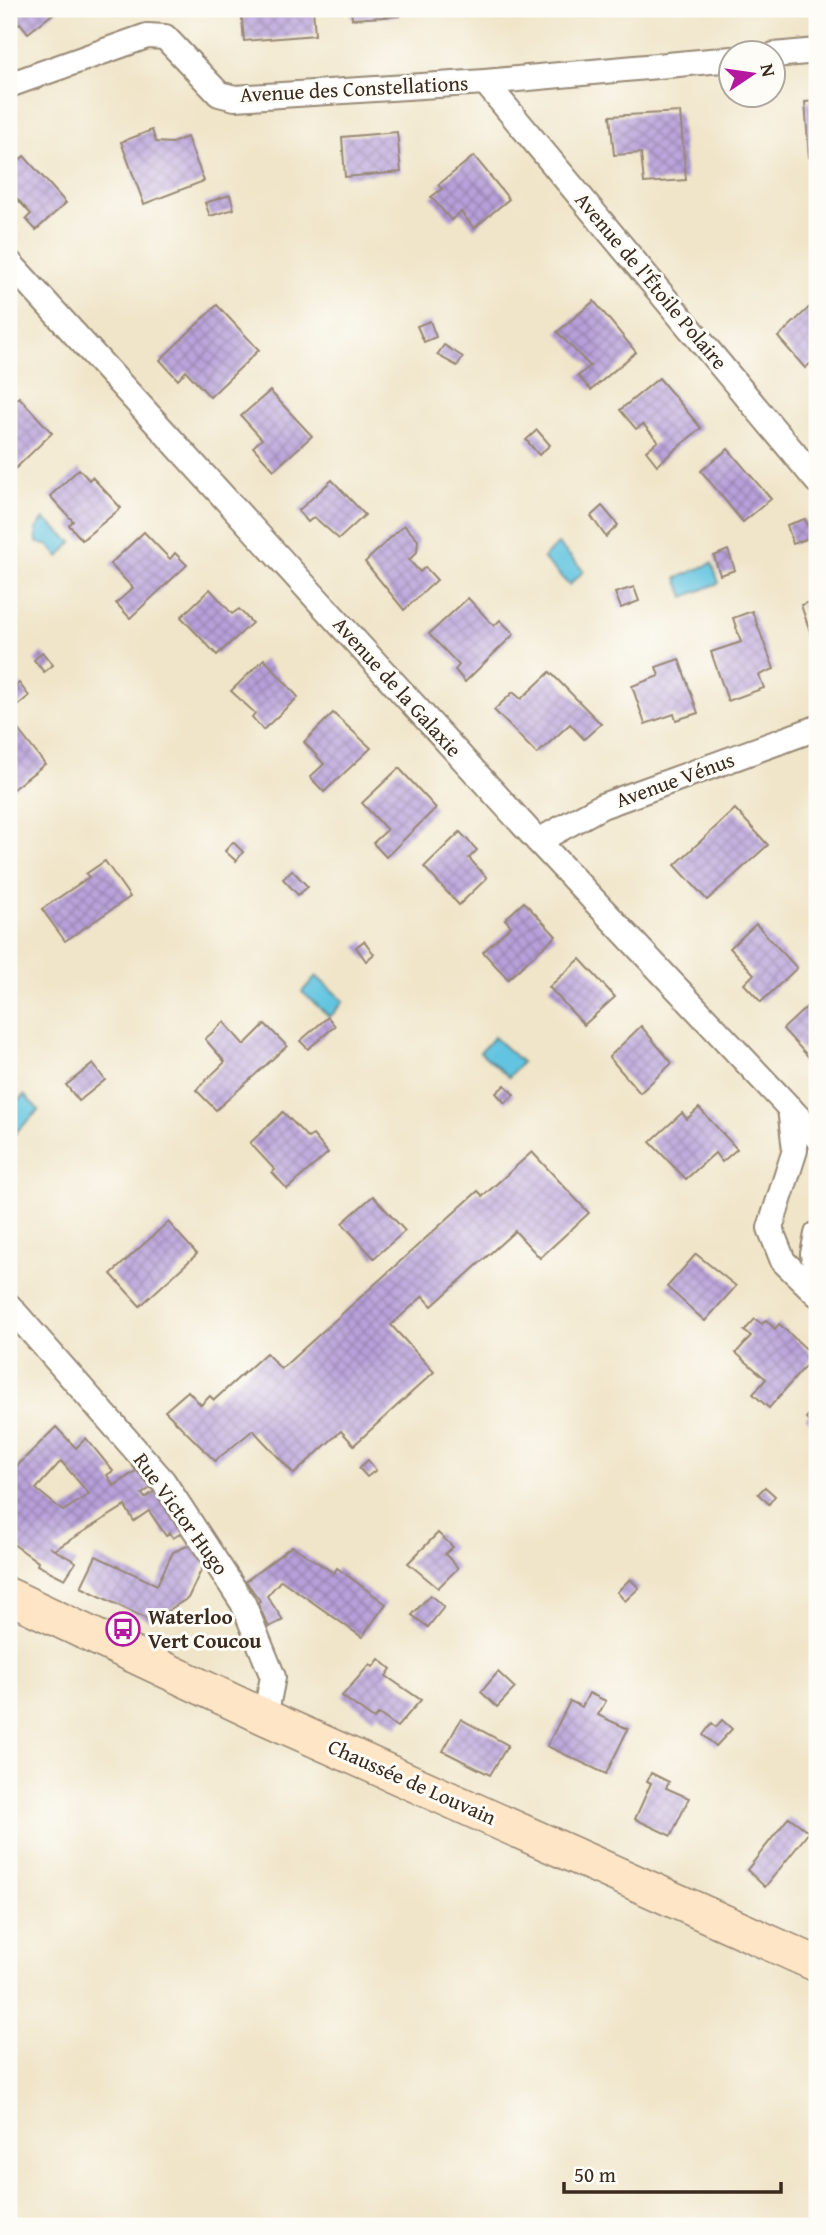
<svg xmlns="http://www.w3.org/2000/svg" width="826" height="2235" font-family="'Gentium Book Plus',serif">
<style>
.water{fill:#62c4e0;stroke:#4e777f;stroke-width:2}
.building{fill:url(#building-cross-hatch);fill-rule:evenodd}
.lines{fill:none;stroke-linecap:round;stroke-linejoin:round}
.street-casing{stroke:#968874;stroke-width:28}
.secondary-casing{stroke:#968874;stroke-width:38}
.street{stroke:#fff;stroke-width:24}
.secondary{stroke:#fee5c5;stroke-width:35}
.labels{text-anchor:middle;stroke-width:6;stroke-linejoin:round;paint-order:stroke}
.street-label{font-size:21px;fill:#3b2a1e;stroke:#fdfcf7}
.poi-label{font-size:21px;font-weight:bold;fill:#3b2a1e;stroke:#fdfcf7;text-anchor:start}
</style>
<defs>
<pattern id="building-cross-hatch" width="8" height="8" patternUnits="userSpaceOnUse" patternTransform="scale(1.75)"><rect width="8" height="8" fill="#b8a0da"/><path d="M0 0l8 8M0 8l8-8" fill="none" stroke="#9783b0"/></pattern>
</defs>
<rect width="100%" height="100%" fill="#fdfcf7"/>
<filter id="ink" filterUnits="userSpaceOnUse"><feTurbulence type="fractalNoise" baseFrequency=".0143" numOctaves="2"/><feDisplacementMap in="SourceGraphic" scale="14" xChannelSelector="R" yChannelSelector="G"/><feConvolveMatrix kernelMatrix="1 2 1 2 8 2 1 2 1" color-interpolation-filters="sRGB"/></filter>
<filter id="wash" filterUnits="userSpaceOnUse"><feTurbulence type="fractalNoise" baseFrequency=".00686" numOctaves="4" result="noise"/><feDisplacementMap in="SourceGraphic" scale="28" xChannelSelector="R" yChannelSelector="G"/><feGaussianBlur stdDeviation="1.57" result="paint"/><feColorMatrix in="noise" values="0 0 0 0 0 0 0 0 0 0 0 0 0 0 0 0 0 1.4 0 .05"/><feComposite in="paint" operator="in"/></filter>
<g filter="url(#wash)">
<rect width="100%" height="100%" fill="#f0e5c9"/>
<!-- water -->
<g class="water">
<path d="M 44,519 L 72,542 L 59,557 L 49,546 L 37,542 L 36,529 Z"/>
<path d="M 558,544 L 584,571 L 569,585 L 543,558 Z"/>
<path d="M 712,563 L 719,583 L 684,597 L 677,578 Z"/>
<path d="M 316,976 L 344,1001 L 330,1017 L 302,992 Z"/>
<path d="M 494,1037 L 522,1062 L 509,1077 L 480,1052 Z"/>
<path d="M 24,1095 L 39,1110 L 12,1136 L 9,1132 L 9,1110 Z"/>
</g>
<g id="blocks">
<!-- building -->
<g class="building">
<path d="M 9,9 L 59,9 L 28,33 L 20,23 L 16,26 L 9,17 Z"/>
<path d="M 241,9 L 313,9 L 315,35 L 244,41 Z"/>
<path d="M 351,9 L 400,9 L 400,16 L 352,19 Z"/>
<path d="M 817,101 L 817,157 L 809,157 L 805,102 Z"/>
<path d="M 680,112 L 686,180 L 644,183 L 641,153 L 614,155 L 610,116 Z"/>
<path d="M 152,130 L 156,142 L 172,143 L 187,137 L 204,181 L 144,204 L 121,142 Z"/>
<path d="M 397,132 L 401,172 L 345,177 L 342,137 Z"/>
<path d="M 24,156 L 66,203 L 36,230 L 26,219 L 31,214 L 9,190 L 9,170 Z"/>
<path d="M 474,156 L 509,199 L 474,228 L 461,212 L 451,220 L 431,197 L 442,189 L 438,185 Z"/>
<path d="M 230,195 L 234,209 L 210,216 L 205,203 Z"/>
<path d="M 817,300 L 817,358 L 805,368 L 778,337 Z"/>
<path d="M 594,301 L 636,352 L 591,390 L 578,376 L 590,366 L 557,332 Z"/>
<path d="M 217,305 L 259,350 L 210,397 L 186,371 L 178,380 L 160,360 Z"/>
<path d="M 430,321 L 436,337 L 424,342 L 417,326 Z"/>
<path d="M 444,345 L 463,357 L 457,366 L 437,355 Z"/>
<path d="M 659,378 L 701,428 L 657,465 L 646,451 L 658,441 L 643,424 L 636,429 L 620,410 Z"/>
<path d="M 270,391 L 312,436 L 274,470 L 253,447 L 262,439 L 241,416 Z"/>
<path d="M 19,397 L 52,433 L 9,475 L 9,407 Z"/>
<path d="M 537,430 L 550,445 L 539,455 L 526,440 Z"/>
<path d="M 728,449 L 771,499 L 743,522 L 701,471 Z"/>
<path d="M 79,469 L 89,480 L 92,477 L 121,508 L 82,540 L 69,525 L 73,521 L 50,496 Z"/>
<path d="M 332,480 L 365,515 L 339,539 L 314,517 L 308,522 L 298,511 Z"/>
<path d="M 602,506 L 618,525 L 606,537 L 591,516 Z"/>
<path d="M 805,519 L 812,537 L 793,544 L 787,525 Z"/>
<path d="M 404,525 L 418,540 L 417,552 L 409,560 L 420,572 L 425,567 L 437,580 L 404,610 L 365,562 Z"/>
<path d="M 144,532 L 170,559 L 175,553 L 187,565 L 130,618 L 116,603 L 133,588 L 110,564 Z"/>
<path d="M 728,550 L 735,570 L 720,575 L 714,556 Z"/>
<path d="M 634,587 L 639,601 L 621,608 L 615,593 Z"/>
<path d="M 210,589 L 232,614 L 239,609 L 252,623 L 217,655 L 181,617 Z"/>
<path d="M 468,598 L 494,626 L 500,620 L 514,634 L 465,682 L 455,670 L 459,665 L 429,634 Z"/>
<path d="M 817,599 L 817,652 L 801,605 Z"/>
<path d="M 752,611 L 774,669 L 759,675 L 764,688 L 728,701 L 711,652 L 741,642 L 733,618 Z"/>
<path d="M 42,652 L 53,665 L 44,672 L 34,660 Z"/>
<path d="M 264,659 L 298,697 L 263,730 L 252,717 L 255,713 L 231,691 Z"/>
<path d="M 679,659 L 698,713 L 676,720 L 674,714 L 645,724 L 632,686 L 659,676 L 656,667 Z"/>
<path d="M 550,672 L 601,724 L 584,739 L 570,724 L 537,754 L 494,710 L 513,692 L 521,699 Z"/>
<path d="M 19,683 L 29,696 L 17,706 L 9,691 Z"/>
<path d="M 333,713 L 371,748 L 324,792 L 310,777 L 324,764 L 304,742 Z"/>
<path d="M 16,727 L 45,764 L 9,792 L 9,733 Z"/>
<path d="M 399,768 L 436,808 L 386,857 L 373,843 L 387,830 L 362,803 Z"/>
<path d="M 735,809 L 768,845 L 707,900 L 675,865 Z"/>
<path d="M 460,832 L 477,850 L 469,858 L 487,878 L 459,905 L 424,867 Z"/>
<path d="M 233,842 L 243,852 L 236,861 L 225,851 Z"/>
<path d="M 105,861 L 130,897 L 65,941 L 42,909 L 89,877 L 86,874 Z"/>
<path d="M 292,870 L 308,887 L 298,895 L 283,879 Z"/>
<path d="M 524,902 L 556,936 L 508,979 L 483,952 L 511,926 L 505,919 Z"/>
<path d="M 756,924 L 797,968 L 761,1002 L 744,984 L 754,974 L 730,948 Z"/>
<path d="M 364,941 L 374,954 L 366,961 L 356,947 Z"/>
<path d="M 580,959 L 615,997 L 584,1025 L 549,987 Z"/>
<path d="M 813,1001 L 817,1006 L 815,1064 L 783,1029 Z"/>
<path d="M 328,1017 L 335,1026 L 308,1049 L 300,1041 Z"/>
<path d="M 224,1022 L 244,1045 L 265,1024 L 287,1046 L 216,1110 L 196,1090 L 225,1062 L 205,1039 Z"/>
<path d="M 641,1026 L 672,1063 L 640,1093 L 609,1057 Z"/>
<path d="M 93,1064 L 105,1080 L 79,1101 L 66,1085 Z"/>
<path d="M 505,1085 L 514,1095 L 505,1103 L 496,1093 Z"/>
<path d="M 699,1108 L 737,1149 L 722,1162 L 715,1153 L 686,1179 L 650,1142 L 682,1113 L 687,1119 Z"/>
<path d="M 283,1112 L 308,1138 L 313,1135 L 328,1153 L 287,1189 L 272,1172 L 275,1170 L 250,1143 Z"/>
<path d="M 532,1152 L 589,1213 L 540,1258 L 515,1231 L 432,1306 L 423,1296 L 391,1325 L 434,1372 L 354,1445 L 341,1431 L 294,1474 L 253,1430 L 215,1461 L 165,1411 L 188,1391 L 201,1405 L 210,1396 L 214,1400 L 266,1353 L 281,1369 L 478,1191 L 483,1196 Z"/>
<path d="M 373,1196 L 405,1231 L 374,1258 L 342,1223 Z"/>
<path d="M 168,1222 L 197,1254 L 140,1306 L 111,1274 Z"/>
<path d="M 696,1254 L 736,1286 L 705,1321 L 667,1287 Z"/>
<path d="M 755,1319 L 762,1324 L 766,1320 L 775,1329 L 779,1324 L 814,1356 L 769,1408 L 753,1394 L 766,1379 L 736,1353 L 751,1336 L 744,1331 Z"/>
<path d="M 817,1405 L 817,1429 L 806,1418 Z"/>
<path d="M 56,1427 L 76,1448 L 86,1438 L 113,1471 L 107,1475 L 114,1486 L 143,1466 L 156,1484 L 142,1494 L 145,1498 L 159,1488 L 185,1531 L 173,1538 L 170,1533 L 166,1536 L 149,1511 L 134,1521 L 125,1506 L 54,1550 L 49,1547 L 76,1562 L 65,1579 L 37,1565 L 38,1562 L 9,1541 L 9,1522 L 14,1515 L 9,1513 L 9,1463 L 17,1466 ZM 61,1461 L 89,1494 L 63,1511 L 36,1489 Z"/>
<path d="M 368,1460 L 376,1470 L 367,1477 L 359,1468 Z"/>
<path d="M 765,1487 L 775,1496 L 769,1504 L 758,1494 Z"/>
<path d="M 438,1533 L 453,1547 L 445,1554 L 458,1568 L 438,1588 L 408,1563 Z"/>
<path d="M 194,1543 L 206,1560 L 188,1598 L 151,1621 L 81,1587 L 96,1556 L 157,1585 L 173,1552 Z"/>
<path d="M 292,1546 L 334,1573 L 337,1568 L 386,1604 L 362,1637 L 281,1580 L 267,1596 L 283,1620 L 269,1627 L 257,1603 L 260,1601 L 246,1581 Z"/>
<path d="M 630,1579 L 639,1588 L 625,1601 L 617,1592 Z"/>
<path d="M 430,1595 L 444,1607 L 428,1627 L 412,1615 Z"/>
<path d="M 379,1659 L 391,1669 L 386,1676 L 421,1700 L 397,1727 L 379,1714 L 374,1719 L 342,1696 L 370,1664 L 373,1667 Z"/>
<path d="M 498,1672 L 515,1688 L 497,1707 L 481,1692 Z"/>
<path d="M 589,1693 L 606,1701 L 598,1715 L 628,1729 L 606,1774 L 547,1746 L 570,1701 L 582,1707 Z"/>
<path d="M 461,1719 L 508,1745 L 490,1775 L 443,1751 Z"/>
<path d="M 722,1720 L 732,1729 L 716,1746 L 703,1735 L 712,1723 L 716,1727 Z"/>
<path d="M 651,1773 L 669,1782 L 666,1788 L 689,1798 L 671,1836 L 635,1819 L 651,1783 L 647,1781 Z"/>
<path d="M 789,1817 L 809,1832 L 765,1887 L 747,1870 Z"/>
</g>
</g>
</g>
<g filter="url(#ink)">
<use href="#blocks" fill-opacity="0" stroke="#968874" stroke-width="2"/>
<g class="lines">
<defs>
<g id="street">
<path d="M 774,55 L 817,51"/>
<path d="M 485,82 L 817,481"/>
<path d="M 9,85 L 147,36 L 165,37 L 219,94 L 235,98 L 485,82 L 732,59"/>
<path d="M 9,262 L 538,841 L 817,1137"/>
<path d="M 538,841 L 602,806 L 817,728"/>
<path d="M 790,1108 L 795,1150 L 770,1228 L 783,1261 L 817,1294"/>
<path d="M 817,1234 L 813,1254 L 817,1274"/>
<path d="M 9,1306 L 163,1481 L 243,1603 L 273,1677 L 265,1717"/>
</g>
<path id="secondary" d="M 9,1596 L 265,1717 L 817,1964"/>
</defs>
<!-- street casing -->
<use href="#street" class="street-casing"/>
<!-- secondary casing -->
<use href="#secondary" class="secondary-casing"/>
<!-- street -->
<use href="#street" class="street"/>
<!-- secondary -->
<use href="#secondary" class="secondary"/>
</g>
</g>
<!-- icons -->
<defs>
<symbol id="bus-ring" viewBox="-11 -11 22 22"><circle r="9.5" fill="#fdfcf7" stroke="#b5179e" stroke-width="1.5"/><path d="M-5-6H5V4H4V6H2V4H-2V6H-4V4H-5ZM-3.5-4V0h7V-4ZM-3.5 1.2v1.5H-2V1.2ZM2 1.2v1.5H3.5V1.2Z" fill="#b5179e"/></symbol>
</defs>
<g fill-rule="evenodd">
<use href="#bus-ring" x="104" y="1610" width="38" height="38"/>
</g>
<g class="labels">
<!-- street labels -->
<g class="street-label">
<text transform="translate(354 89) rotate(-3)" y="7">Avenue des Constellations</text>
<text transform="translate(651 281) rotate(50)" y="7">Avenue de l'Étoile Polaire</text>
<text transform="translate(397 687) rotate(48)" y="7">Avenue de la Galaxie</text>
<text transform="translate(675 780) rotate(-20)" y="7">Avenue Vénus</text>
<text transform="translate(181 1514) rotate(54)" y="7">Rue Victor Hugo</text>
<text transform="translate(412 1782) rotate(24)" y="7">Chaussée de Louvain</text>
</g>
<!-- poi labels -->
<g class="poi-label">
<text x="148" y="1624">Waterloo<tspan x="148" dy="24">Vert Coucou</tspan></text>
</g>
</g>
<!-- margin -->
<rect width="826" height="2235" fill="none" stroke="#fdfcf7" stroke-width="35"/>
<!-- north arrow -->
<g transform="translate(752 74) rotate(77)"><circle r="33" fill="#fdfcf7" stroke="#afa8a0" stroke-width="2"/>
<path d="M0-5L12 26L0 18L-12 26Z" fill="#b5179e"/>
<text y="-10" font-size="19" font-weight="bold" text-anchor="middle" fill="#3b2a1e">N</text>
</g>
<!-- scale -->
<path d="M564 2182v10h217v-10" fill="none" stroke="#3b2a1e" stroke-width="3.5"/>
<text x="574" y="2182" font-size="21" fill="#3b2a1e" stroke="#fdfcf7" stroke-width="5" paint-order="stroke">50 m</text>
</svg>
